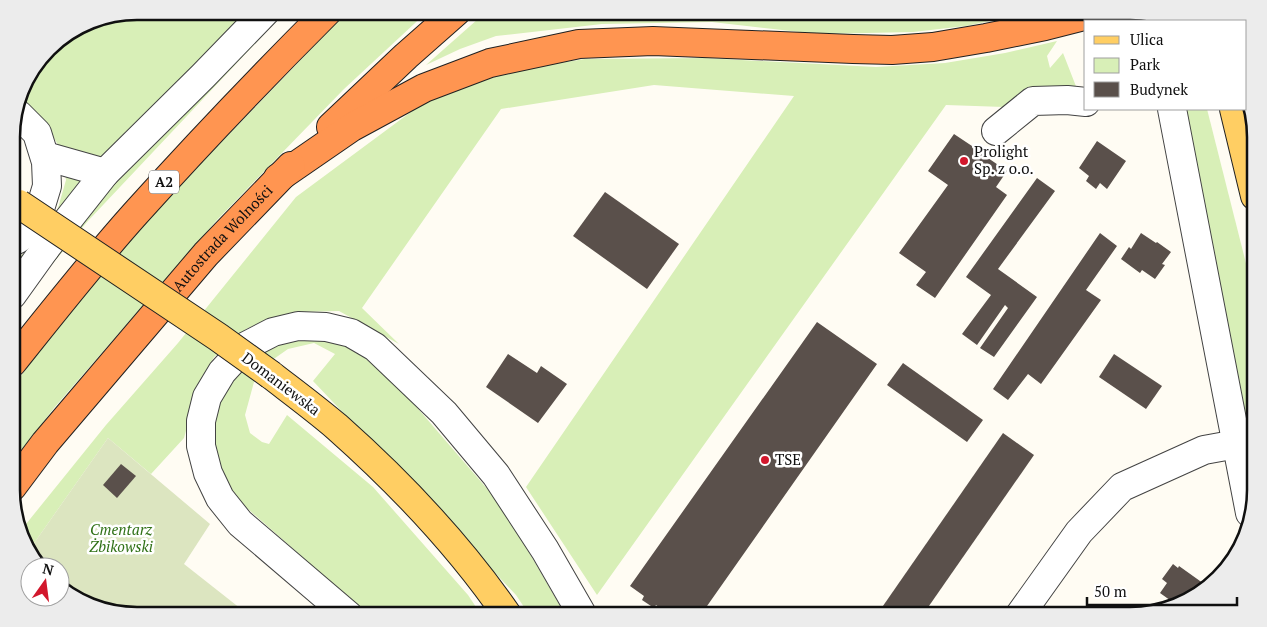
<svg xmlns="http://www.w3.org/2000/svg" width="1267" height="627" font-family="'PT Serif',serif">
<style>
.green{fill:#d8efb7}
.cemetery{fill:#dce5c0}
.building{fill:#5a504b}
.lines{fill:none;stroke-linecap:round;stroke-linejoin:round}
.minor-casing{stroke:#434343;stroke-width:30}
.major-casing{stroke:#212121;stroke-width:30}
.highway-casing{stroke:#212121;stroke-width:30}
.minor{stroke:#fff;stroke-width:28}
.major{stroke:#ffce63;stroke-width:28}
.highway{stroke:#ff9551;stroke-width:28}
.major-bridge-casing{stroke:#212121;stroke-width:30;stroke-linecap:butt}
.major-bridge{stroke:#ffce63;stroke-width:28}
.poi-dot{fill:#d2172c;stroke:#fff;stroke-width:2}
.labels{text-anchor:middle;stroke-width:5;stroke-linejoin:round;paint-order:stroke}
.shield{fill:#fff;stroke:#585858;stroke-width:1}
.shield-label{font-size:14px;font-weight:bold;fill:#101010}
.poi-label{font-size:15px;fill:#101010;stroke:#fff;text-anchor:start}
.street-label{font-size:15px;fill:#101010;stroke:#fff}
.park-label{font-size:15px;font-style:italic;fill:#307117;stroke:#fff}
.rim{fill:none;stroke:#101010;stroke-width:2.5}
</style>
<rect width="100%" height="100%" fill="#fffcf3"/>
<!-- green -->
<g class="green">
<path d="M 137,11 L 286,11 L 87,222 L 12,313 L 12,261 L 15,260 L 36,244 L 58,208 L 66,180 L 60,148 L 41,117 L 19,103 L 24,82 L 54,43 L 89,21 Z"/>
<path d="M 348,11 L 428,11 L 344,89 L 217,220 L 54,408 L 12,463 L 12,388 L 38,353 L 144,222 Z"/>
<path d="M 487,11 L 946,11 L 961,14 L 997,14 L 1013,11 L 1039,11 L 966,26 L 913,32 L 818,34 L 712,22 L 602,24 L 496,36 L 460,49 L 426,65 Z"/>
<path d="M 1057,41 L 1047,56 L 1050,68 L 1063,53 L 1079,94 L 1004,107 L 946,105 L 597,595 L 526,487 L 794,96 L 654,85 L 501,109 L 362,308 L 399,344 L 339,311 L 295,312 L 259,323 L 246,329 L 214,357 L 196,389 L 191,413 L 184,438 L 151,474 L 108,438 L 30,549 L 22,529 L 106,425 L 178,343 L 296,197 L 423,103 L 509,71 L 585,59 L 704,58 L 876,67 L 945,63 L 1005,53 Z"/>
<path d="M 1182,109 L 1207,109 L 1255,299 L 1256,489 Z"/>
<path d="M 309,338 L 350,345 L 401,389 L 502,506 L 566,616 L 530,616 L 516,595 L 313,381 L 335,354 L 314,343 L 288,349 L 268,363 L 254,382 L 245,415 L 250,433 L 262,442 L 269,444 L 287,415 L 373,487 L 468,595 L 482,616 L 369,616 L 240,502 L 214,463 L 214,404 L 254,353 L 281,343 Z"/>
</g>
<!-- cemetery -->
<path class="cemetery" d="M 108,438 L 210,524 L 184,564 L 250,616 L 137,616 L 82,603 L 60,585 L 60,567 L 37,566 L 30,549 Z"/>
<!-- building -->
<g class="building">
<path d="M 954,134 L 975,148 L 983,150 L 990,155 L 988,158 L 1007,171 L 996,187 L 1007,195 L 935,298 L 916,285 L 926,272 L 899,253 L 948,185 L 928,171 Z"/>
<path d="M 1097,141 L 1126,161 L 1107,189 L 1100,183 L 1096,189 L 1086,181 L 1089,176 L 1079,168 Z"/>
<path d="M 1037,178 L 1055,191 L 998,269 L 1037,297 L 994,357 L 980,348 L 1008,308 L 1005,305 L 977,345 L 962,334 L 991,295 L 966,277 Z"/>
<path d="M 605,192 L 679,244 L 647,289 L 573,236 Z"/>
<path d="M 1100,233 L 1117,246 L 1086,290 L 1101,300 L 1041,384 L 1028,374 L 1008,400 L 993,389 Z"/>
<path d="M 1141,233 L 1156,243 L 1157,242 L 1171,252 L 1162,264 L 1165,265 L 1155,279 L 1142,270 L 1140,273 L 1121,259 L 1129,247 L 1131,249 Z"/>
<path d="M 817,322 L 877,364 L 700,616 L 672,616 L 656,605 L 654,608 L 642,600 L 644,596 L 630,586 Z"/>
<path d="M 508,354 L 537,373 L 541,366 L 567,384 L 538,423 L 486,387 Z"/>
<path d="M 1114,354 L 1162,386 L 1146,409 L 1099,377 Z"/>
<path d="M 903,363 L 983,420 L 967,442 L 887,385 Z"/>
<path d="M 1003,433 L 1034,455 L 922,616 L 876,616 Z"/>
<path d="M 121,464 L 136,476 L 117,498 L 103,485 Z"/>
<path d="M 1173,564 L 1178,568 L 1179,566 L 1207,586 L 1200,594 L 1174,603 L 1160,593 L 1167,583 L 1162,579 Z"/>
</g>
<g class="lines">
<defs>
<g id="minor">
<path d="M 1172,109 L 1250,513"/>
<path d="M 996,131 L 1033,101 L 1067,100 L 1086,102"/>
<path d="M 45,156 L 105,173 L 45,249"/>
<path d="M 105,173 L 203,76 L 266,11"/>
<path d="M 12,242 L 18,239 L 32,226 L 40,209 L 47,186 L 46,162 L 37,133 L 19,115 L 16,113"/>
<path d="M 12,295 L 45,249 L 36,233"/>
<path d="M 349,616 L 240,523 L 220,498 L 208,473 L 201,446 L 201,421 L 207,397 L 222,372 L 246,346 L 273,332 L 298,326 L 326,327 L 351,333 L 375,347 L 444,413 L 496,475 L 545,550 L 583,616"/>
<path d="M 1019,616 L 1079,532 L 1122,487 L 1204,450 L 1237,444"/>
</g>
<g id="major">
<path d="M 1234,109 L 1255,196"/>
<path d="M 271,375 C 293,392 316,409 337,427 C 400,483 460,546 508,616"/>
</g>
<g id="highway">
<path d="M 331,127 L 406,56 L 457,11"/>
<path d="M 278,178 L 352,127 L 424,88 L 490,63 L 579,44 L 653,41 L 853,49 L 892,50 L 933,47 L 986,38 L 1045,26 L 1104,11"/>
<path d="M 12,363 C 52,313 92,262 135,214 C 197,145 262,77 328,11"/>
<path id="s1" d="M 12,487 L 45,443 L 206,254 L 291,166"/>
</g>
</defs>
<!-- minor casing -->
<use href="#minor" class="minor-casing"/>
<!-- major casing -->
<use href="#major" class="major-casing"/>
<!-- highway casing -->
<use href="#highway" class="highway-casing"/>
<!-- minor -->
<use href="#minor" class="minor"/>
<!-- major -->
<use href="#major" class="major"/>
<!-- highway -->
<use href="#highway" class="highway"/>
<defs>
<path id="major-bridge" d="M 19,204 L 218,337 L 271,375"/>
</defs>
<!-- major-bridge casing -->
<use href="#major-bridge" class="major-bridge-casing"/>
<!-- major-bridge -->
<use href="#major-bridge" class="major-bridge"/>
</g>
<!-- markers -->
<g class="poi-dot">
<circle cx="964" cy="161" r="5"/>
<circle cx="765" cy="460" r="5"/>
</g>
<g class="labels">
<!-- shield labels -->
<rect class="shield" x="149" y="170.5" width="30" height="23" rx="4"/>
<g class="shield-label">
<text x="164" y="187">A2</text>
</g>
<!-- poi labels -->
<g class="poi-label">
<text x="974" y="157">Prolight<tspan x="974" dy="17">Sp. z o.o.</tspan></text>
<text x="775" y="465">TSE</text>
</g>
<!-- street labels -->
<g class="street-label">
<text dy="5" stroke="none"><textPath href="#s1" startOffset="326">Autostrada Wolności</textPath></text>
<text transform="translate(281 384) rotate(37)" y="5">Domaniewska</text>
</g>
<!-- park labels -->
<g class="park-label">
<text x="121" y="535">Cmentarz<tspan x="121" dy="17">Żbikowski</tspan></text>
</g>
</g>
<!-- crop -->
<path d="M0 0H1267V627H0ZM137 20H1130A117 117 0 0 1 1247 137V490A117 117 0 0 1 1130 607H137A117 117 0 0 1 20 490V137A117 117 0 0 1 137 20Z" fill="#ececec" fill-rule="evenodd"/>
<path class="rim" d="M137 20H1130A117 117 0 0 1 1247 137V490A117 117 0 0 1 1130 607H137A117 117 0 0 1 20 490V137A117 117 0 0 1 137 20Z"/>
<!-- legend -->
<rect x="1084" y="20" width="162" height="90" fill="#ffffff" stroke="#9f9f9f"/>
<rect x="1094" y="36" width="25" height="8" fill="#ffce63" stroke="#9f9f9f"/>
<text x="1130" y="45" font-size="15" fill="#101010">Ulica</text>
<rect x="1094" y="58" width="25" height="15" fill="#d8efb7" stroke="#9f9f9f"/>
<text x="1130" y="70" font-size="15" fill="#101010">Park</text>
<rect x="1094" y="82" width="25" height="15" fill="#5a504b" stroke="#9f9f9f"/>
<text x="1130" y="95" font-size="15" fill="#101010">Budynek</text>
<!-- north arrow -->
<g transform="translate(45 582) rotate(14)"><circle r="24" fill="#ffffff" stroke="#9f9f9f"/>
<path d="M0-4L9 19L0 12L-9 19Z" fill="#d2172c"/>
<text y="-8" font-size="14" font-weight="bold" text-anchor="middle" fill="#101010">N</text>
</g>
<!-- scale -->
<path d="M1087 597v8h150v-8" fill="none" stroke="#101010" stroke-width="2.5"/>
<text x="1094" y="597" font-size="15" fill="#101010" stroke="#ffffff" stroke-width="4" paint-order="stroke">50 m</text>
</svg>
